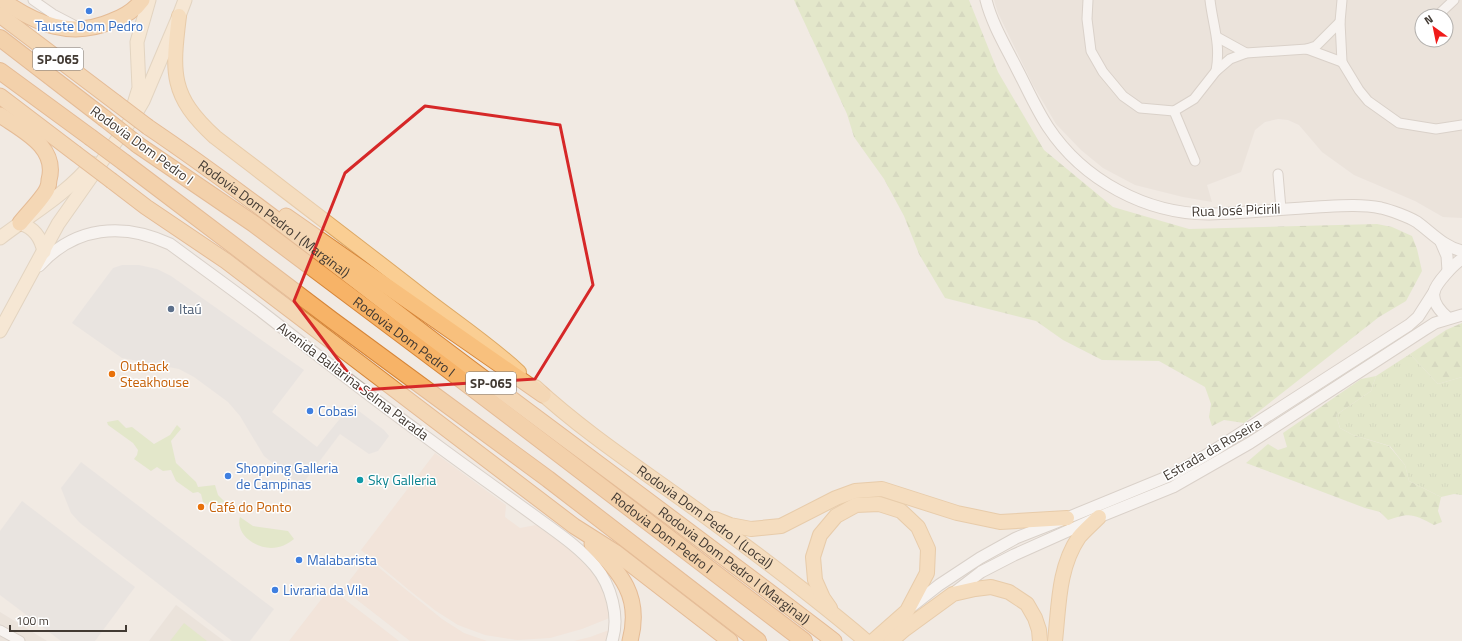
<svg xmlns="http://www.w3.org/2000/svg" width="1462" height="641" font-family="'Titillium Web',sans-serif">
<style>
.residential{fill:#e4dbd1;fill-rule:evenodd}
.commercial{fill:#f3dece}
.grass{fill:url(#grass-tufts)}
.forest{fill:url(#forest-firs)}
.garden{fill:#d3e4ac}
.parking{fill:#e1dedb}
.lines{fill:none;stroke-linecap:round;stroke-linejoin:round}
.minor-casing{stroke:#beb4a9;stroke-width:11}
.tertiary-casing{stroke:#beb4a9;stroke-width:13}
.secondary-casing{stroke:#d2ba96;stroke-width:15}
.primary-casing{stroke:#dda864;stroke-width:16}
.trunk-casing{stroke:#d68538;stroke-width:17}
.motorway-casing{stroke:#d68538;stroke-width:18}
.minor{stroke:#fff;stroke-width:9}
.tertiary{stroke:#fff;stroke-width:11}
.secondary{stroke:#fce5c1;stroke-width:13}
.primary{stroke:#face93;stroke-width:14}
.trunk{stroke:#f8c07d;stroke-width:15}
.motorway{stroke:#f7b367;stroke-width:16}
.trunk-bridge-casing{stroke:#d68538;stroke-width:17;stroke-linecap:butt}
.motorway-bridge-casing{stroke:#d68538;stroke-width:18;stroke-linecap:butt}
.trunk-bridge{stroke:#f8c07d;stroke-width:15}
.motorway-bridge{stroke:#f7b367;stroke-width:16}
.marked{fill:none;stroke:#d62828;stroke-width:3;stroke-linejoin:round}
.shop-dot{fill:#3f7fe0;stroke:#fff;stroke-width:1.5}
.service-dot{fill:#5c6f8a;stroke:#fff;stroke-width:1.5}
.food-dot{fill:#e8710a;stroke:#fff;stroke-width:1.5}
.culture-dot{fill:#0f9aa8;stroke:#fff;stroke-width:1.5}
.labels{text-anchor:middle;stroke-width:3;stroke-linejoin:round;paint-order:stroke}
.shield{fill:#fff;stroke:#7b7570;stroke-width:1}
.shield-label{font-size:13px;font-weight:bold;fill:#423a33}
.shop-label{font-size:14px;fill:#366cbe;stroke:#fff;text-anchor:start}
.street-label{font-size:14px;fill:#423a33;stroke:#fff}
.service-label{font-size:14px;fill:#4e5e75;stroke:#fff;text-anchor:start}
.food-label{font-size:14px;fill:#c56008;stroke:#fff;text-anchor:start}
.culture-label{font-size:14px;fill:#0d838f;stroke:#fff;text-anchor:start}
</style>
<defs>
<pattern id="grass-tufts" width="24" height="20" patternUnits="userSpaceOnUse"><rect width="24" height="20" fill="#d3e4ac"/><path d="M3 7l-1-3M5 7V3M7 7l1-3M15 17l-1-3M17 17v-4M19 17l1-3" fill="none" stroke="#b6c494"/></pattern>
<pattern id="forest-firs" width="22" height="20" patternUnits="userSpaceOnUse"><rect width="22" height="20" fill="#d3e4ac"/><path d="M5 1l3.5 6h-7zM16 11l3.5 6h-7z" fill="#b6c494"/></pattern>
</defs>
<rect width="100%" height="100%" fill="#f1eae3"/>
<!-- residential -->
<g class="residential">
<path d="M 994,0 L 1462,0 L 1462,218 L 1443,217 L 1415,201 L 1354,175 L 1322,152 L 1299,125 L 1288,120 L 1278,119 L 1265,122 L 1255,130 L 1241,172 L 1207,185 L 1212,202 L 1183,197 L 1135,185 L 1103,168 L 1081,150 L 1056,124 L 1033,85 L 998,13 ZM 1422,16 L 1446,16 L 1446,40 L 1422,40 Z"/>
<path d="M 176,605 L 224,641 L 149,641 Z"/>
<path d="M 0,612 L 47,641 L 0,641 Z"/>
</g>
<!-- commercial -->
<g class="commercial">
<path d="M 435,453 L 506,505 L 505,517 L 520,528 L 536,525 L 573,550 L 609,587 L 612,617 L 582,629 L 550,638 L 517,640 L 485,635 L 458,625 L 436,611 L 409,590 L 361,550 Z"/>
<path d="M 367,558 L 442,619 L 464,633 L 487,641 L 410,641 L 343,589 Z"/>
<path d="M 330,588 L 399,641 L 289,641 Z"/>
<path d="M 620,626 L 615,641 L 574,641 L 590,637 Z"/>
</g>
<!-- grass -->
<path class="grass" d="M 1410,354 L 1438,384 L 1462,377 L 1462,495 L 1454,494 L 1441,497 L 1409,481 L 1405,465 L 1390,446 L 1353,435 L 1340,428 L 1336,415 L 1371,391 L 1376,376 Z"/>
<!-- forest -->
<g class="forest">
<path d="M 794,0 L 969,0 L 998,72 L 1044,150 L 1113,207 L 1189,229 L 1377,224 L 1392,227 L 1412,236 L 1417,249 L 1422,271 L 1406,301 L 1379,317 L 1244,423 L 1224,420 L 1212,426 L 1209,417 L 1211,404 L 1205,387 L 1159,361 L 1102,360 L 1063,340 L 1036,321 L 945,298 L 919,254 L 904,216 L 884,179 L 854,137 L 847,114 Z"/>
<path d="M 1462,323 L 1462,377 L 1438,384 L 1410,354 L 1446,330 Z"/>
<path d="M 1376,376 L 1371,391 L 1336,415 L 1340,428 L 1353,435 L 1389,446 L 1405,465 L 1409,481 L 1441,497 L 1438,511 L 1442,522 L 1434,525 C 1414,514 1410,512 1388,520 L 1380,512 L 1365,508 L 1246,463 L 1268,444 L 1278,450 L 1287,447 L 1283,433 L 1361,379 Z"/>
</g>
<!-- garden -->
<g class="garden">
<path d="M 118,420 L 126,428 L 132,427 L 154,444 L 170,435 L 177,425 L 181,429 L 171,441 L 176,463 L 196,482 L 198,487 L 215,485 L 218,495 L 225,502 L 208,505 L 203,502 L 201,494 L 198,492 L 193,493 L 176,481 L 171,470 L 163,471 L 157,467 L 151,471 L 134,459 L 137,455 L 138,450 L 133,443 L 108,425 L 107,422 Z"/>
<path d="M 240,517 L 253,526 L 288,531 L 294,539 C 288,544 280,548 271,548 C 255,548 235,534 240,517 Z"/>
<path d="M 184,623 L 207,641 L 170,641 Z"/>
</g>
<!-- parking -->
<g class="parking">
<path d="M 122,265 L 139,265 L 157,269 L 171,276 L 304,370 L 272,412 L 317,447 L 351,405 L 384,430 L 389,436 L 378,451 L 369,454 L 340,434 L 301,486 L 264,456 L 240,416 L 228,402 L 194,377 L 179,369 L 122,358 L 72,323 L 113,268 Z"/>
<path d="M 81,462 L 274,609 L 250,641 L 232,641 L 80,523 L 71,513 L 61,488 Z"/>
<path d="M 22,501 L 135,587 L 95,641 L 61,641 L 0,595 L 0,531 Z"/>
</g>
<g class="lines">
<defs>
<g id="minor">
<path d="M 33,0 L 53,14 L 74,25"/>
<path d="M 1088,0 L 1087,19 L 1091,51 L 1103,72 L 1123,96 L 1140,108 L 1174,111 L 1194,99 L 1216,71 L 1230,59 L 1246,53 L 1307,49 L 1342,62"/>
<path d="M 1210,0 C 1213,26 1221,44 1216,71"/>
<path d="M 1342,0 L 1340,22 L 1342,62 L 1359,90 L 1368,101 L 1399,123 L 1436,129 L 1462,125"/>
<path d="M 1437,16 L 1454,0"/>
<path d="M 1217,37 L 1246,53"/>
<path d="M 1307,49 L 1316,46 L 1340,22"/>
<path d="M 1174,111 L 1195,161"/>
<path d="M 1278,174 L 1281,209"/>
<path d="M 0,630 L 20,641"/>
</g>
<g id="tertiary">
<path d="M 986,0 C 992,24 1006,47 1017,69 C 1027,88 1036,109 1048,127 C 1083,180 1146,214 1209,214 C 1245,213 1281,209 1317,207 C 1338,206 1360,204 1381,208 C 1390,210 1409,217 1417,222 C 1432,233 1444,247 1462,251"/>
<path d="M 1441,242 L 1447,256 L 1448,271"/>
<path d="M 39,266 C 75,226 123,222 170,244 C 201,267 232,289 262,312 C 316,354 370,397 426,437 C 462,464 499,490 536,517 C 556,532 578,546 595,566 C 611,585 620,617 612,641"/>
<path d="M 1448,318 C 1441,312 1432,302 1434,292 C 1436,283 1454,264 1462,259"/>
<path d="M 955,592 L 981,572 L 1014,555 L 1099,517 L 1173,487 L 1250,443 L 1424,330 L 1435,323 L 1462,315"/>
<path d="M 911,607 L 939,585 L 980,558 L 1016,538 L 1067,518 L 1174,474 L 1213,451 L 1409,325 L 1418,317 L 1434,292"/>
</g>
<g id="secondary">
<path d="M 134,104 L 139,88 L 137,42 L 149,0"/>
<path d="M 20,223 C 34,228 41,237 44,252"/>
<path d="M 0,238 C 31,214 67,194 92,163"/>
<path d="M 0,331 L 58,224 L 136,113 L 143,101 L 179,16 L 185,0"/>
</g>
<g id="primary">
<path d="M 179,16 C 172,73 170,96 215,137 C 284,190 353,242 422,296 C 454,321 489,344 519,372"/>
<path id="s1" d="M 535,387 C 586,434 645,472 701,513 C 757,554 813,596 866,641"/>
<path d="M 715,519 L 730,525 L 751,529 L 781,526 L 836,498 L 855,491 L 882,489 L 957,513 L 1000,522 L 1067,518"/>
<path d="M 830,608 L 823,598 L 815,580 L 813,557 L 820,535 L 836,516 L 856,505 L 879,504 L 901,511 L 918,527 L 928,549 L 927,573 L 907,611 L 873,641"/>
<path d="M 891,641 L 905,629 L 953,594 L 975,589 L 991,587 L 1009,592 L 1027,604 L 1035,618 L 1039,630 L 1040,641"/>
<path d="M 1055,641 C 1059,606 1058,568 1079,537 C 1085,530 1092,524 1099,517"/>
</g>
<g id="trunk">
<path d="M 2,0 C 36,24 71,39 112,21 C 123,17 135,10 142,0"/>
<path d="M 0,15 L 115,102"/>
<path d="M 0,96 L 75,153"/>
<path d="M 0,115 C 23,131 58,147 49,180 C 49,183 48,187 47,189 C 43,198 27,214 20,223"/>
<path id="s2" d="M 148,127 C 250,196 346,274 445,349 C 574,446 705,542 834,641"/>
<path d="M 112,181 L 146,207 L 226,261 L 574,526 L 615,552 L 730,641"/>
<path d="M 286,216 L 543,395"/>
<path d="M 592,544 C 621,574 642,596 630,641"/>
</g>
<g id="motorway">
<path d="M 0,38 L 104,118"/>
<path d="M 0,71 L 90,137"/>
<path id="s3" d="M 138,145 L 254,224 L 446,368 L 804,641"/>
<path d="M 125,163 L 332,320 L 548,479 L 758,641"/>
</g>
</defs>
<!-- minor casing -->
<use href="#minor" class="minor-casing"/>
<!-- tertiary casing -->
<use href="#tertiary" class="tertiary-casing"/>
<!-- secondary casing -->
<use href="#secondary" class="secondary-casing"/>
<!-- primary casing -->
<use href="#primary" class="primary-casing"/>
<!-- trunk casing -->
<use href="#trunk" class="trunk-casing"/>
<!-- motorway casing -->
<use href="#motorway" class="motorway-casing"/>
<!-- minor -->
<use href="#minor" class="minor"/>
<!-- tertiary -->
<use href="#tertiary" class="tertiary"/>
<!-- secondary -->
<use href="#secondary" class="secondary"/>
<!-- primary -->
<use href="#primary" class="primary"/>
<!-- trunk -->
<use href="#trunk" class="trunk"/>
<!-- motorway -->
<use href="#motorway" class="motorway"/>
<defs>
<g id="trunk-bridge">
<path d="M 115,102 L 148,127"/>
<path d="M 75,153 L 112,181"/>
</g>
<g id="motorway-bridge">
<path d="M 104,118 L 138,145"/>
<path d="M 90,137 L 125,163"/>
</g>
</defs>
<!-- trunk-bridge casing -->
<use href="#trunk-bridge" class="trunk-bridge-casing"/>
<!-- motorway-bridge casing -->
<use href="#motorway-bridge" class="motorway-bridge-casing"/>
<!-- trunk-bridge -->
<use href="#trunk-bridge" class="trunk-bridge"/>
<!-- motorway-bridge -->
<use href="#motorway-bridge" class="motorway-bridge"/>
</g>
<!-- marked area -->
<path d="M0 0H1462V641H0ZM 425,106 L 560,125 L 593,285 L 535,379 L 361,390 L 294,301 L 345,173 Z" fill="#f1eae3" fill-opacity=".55" fill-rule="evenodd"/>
<path class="marked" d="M 425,106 L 560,125 L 593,285 L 535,379 L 361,390 L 294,301 L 345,173 Z"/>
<!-- markers -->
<g class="shop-dot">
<circle cx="89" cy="11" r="4"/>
<circle cx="310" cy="411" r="4"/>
<circle cx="228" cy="476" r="4"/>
<circle cx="299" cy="560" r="4"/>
<circle cx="275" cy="590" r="4"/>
</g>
<circle class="service-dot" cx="171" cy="309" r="4"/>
<g class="food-dot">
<circle cx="112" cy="374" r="4"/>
<circle cx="201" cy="507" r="4"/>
</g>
<circle class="culture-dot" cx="360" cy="480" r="4"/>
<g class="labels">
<!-- shield labels -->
<g class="shield">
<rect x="33" y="48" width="50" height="22" rx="3"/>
<rect x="466" y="372" width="50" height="22" rx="3"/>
</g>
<g class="shield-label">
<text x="58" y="64">SP-065</text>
<text x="491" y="388">SP-065</text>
</g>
<!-- shop labels -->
<g class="shop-label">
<text x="89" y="31" text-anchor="middle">Tauste Dom Pedro</text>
<text x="318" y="416">Cobasi</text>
<text x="236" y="473">Shopping Galleria<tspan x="236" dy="16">de Campinas</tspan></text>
<text x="307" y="565">Malabarista</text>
<text x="283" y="595">Livraria da Vila</text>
</g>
<!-- street labels -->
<g class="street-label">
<text transform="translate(142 145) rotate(36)" y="5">Rodovia Dom Pedro I</text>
<text transform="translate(1236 210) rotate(-2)" y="5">Rua José Picirili</text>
<text dy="5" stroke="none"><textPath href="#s2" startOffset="156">Rodovia Dom Pedro I (Marginal)</textPath></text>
<text dy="5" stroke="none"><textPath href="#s3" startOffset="328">Rodovia Dom Pedro I</textPath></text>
<text transform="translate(353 381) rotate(37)" y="5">Avenida Bailarina Selma Parada</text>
<text transform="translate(1212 449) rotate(-30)" y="5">Estrada da Roseira</text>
<text dy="5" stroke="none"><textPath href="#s1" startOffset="214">Rodovia Dom Pedro I (Local)</textPath></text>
<text dy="5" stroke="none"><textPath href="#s3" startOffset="652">Rodovia Dom Pedro I</textPath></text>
<text dy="5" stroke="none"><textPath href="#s2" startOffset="732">Rodovia Dom Pedro I (Marginal)</textPath></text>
</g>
<!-- service labels -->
<g class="service-label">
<text x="179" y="314">Itaú</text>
</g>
<!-- food labels -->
<g class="food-label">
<text x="120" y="371">Outback<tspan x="120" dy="16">Steakhouse</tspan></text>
<text x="209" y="512">Café do Ponto</text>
</g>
<!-- culture labels -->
<g class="culture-label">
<text x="368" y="485">Sky Galleria</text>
</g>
</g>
<!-- north arrow -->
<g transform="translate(1434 28) rotate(327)"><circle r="19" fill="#ffffff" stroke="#b3b0ad"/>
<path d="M0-3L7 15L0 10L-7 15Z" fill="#f01b1a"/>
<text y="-6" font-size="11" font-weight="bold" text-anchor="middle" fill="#423a33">N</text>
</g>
<!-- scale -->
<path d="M10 625v6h116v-6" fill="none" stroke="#423a33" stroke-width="2"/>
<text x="16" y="625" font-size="12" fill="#423a33" stroke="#ffffff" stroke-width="3" paint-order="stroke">100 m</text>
</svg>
